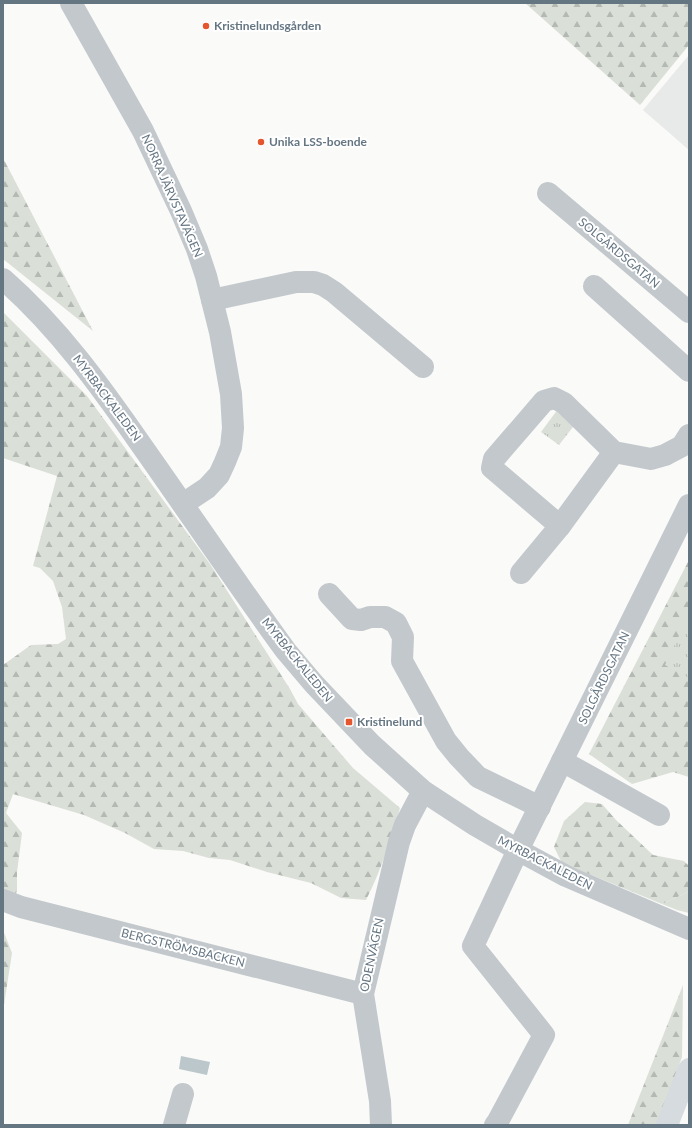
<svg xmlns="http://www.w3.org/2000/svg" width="692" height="1128" font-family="Lato,sans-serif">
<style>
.built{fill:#e8e9e9}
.grass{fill:#dadfd7}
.forest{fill:url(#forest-firs)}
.park{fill:url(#park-tufts)}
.water{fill:#bbc7cb}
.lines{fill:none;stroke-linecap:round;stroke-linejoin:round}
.minor{stroke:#c3c8cc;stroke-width:22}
.major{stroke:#d6dbdf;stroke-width:22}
.poi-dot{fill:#e4572e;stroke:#fff;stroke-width:1.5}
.labels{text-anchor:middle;stroke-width:4;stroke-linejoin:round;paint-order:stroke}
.poi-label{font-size:12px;font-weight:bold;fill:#657683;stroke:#fff;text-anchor:start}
.street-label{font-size:12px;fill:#657683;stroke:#fff}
</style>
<defs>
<pattern id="forest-firs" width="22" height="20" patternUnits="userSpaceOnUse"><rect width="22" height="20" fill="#dadfd7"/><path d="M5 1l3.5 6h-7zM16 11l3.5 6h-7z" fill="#b4b9b4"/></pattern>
<pattern id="park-tufts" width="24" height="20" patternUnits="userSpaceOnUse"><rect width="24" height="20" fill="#dadfd7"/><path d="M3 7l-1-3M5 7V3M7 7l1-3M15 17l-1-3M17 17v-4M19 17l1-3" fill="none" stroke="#b4b9b4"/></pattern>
</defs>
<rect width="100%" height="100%" fill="#fafaf8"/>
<!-- built -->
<path class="built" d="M 689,55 L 689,150 L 643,110 Z"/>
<!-- grass -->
<path class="grass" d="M 689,890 L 689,913 L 677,910 L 662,904 L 686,893 Z"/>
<!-- forest -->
<g class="forest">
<path d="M 525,3 L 689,3 L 689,45 L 640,105 Z"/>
<path d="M 3,158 L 93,331 L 3,259 Z"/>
<path d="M 3,312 L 87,396 L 210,564 L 290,689 L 298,704 L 353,768 L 400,808 C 391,839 381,871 366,900 L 341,898 L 311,883 L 267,872 L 230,860 L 209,858 L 183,851 L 154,849 L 125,833 L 84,815 L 13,794 L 6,813 L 22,833 L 17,872 L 17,892 L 11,896 L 3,893 L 3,665 L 31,645 L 58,644 L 66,639 L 62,607 L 53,581 L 40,568 L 33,566 L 57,476 L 3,458 Z"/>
<path d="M 689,560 L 689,777 L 673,772 L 632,784 L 589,754 Z"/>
<path d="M 585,802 L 602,804 L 616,820 L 653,855 L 684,861 L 689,866 L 689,890 L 686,893 L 662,904 L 562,863 L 554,847 L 564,821 Z"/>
<path d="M 3,930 L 12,953 L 3,1011 Z"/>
<path d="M 683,985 L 682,1057 L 658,1125 L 628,1125 Z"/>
</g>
<!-- park -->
<g class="park">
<path d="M 558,409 L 576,423 L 559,445 L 541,432 Z"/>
<path d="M 689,615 L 689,678 L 665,665 Z"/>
</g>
<!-- water -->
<path class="water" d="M 181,1056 L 210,1062 L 207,1075 L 179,1069 Z"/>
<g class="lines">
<!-- minor -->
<g class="minor">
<path d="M 71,3 L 143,131 L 181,211 L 197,249 L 206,276 L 220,332 L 231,394 L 233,428 L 231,447 L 225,462 L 219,475 L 207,488 L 183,504"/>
<path d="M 548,193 L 689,312"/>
<path d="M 3,279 C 58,327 101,387 142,446 C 190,514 237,584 286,651 L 314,684 L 372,745 L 423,791 L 475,825 L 518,850 L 566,876 L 689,929"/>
<path d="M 594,286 L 689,371"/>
<path d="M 212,300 L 296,282 L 314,282 L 323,285 L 334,292 L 423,367"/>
<path d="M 560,526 L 614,452"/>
<path d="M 521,573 L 560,526 L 492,468 L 494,459 L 544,401 L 554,398 L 564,403 L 614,452 L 651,459 L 665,455 L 682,446 L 689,435"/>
<path d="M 329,594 L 352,619 L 361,620 L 370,617 L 385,617 L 396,623 L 403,637 L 402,661 L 446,741 L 459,757 L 478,777 L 540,807"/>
<path d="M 562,761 L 659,815"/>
<path d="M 3,900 L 21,907 L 363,994"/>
<path d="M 174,1125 L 183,1094"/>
<path d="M 381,1125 L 380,1101 L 363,994 L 399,842 L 405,825 L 423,791"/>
<path d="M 495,1125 L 498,1121 L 544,1035 L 473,946 L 518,850 L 689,505"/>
</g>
<!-- major -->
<path class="major" d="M 667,1125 L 689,1069"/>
</g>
<!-- markers -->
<g class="poi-dot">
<circle cx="206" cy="26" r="4"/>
<circle cx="261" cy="142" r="4"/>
<rect x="345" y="718" width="8" height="8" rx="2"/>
</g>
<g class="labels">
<!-- poi labels -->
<g class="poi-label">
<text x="214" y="30">Kristinelundsgården</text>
<text x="269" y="146">Unika LSS-boende</text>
<text x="357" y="726">Kristinelund</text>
</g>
<!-- street labels -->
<g class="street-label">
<text transform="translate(172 196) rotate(66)" y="4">NORRA JÄRVSTAVÄGEN</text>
<text transform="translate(619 253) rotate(40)" y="4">SOLGÅRDSGATAN</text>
<text transform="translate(107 398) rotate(53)" y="4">MYRBACKALEDEN</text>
<text transform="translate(297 660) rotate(51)" y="4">MYRBACKALEDEN</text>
<text transform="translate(604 678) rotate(-64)" y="4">SOLGÅRDSGATAN</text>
<text transform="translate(545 863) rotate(27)" y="4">MYRBACKALEDEN</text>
<text transform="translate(183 948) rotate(14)" y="4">BERGSTRÖMSBACKEN</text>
<text transform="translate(372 955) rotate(-78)" y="4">ODENVÄGEN</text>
</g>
</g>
<!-- border -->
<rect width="692" height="1128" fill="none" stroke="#657683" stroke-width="8"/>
</svg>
